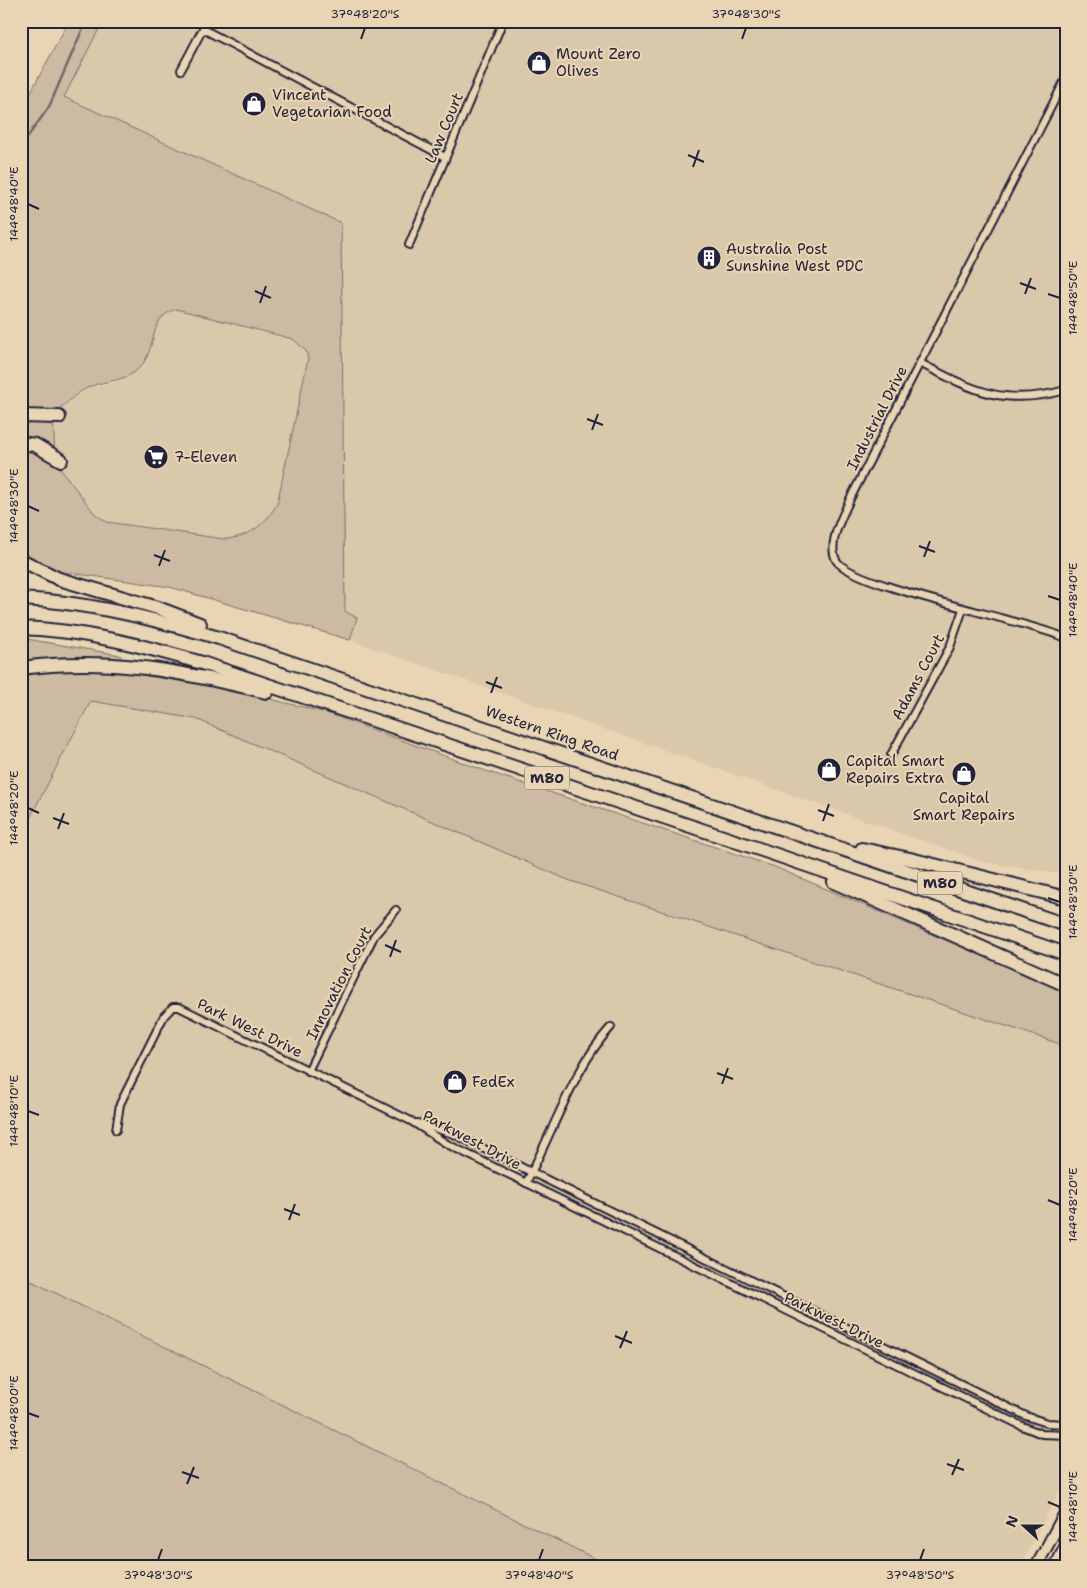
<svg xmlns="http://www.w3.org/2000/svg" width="1087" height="1588" font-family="'Shantell Sans',sans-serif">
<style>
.built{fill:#dac8aa}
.green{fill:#ccbba2;stroke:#776e6e;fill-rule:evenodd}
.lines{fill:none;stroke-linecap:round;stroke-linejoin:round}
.stream{stroke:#6f6769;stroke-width:2.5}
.street-casing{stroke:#22223b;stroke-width:10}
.primary-casing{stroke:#22223b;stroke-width:14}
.highway-casing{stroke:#22223b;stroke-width:16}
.street{stroke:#e9d5b3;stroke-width:6}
.primary{stroke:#e9d5b3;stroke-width:10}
.highway{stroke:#e9d5b3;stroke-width:12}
.ticks{fill:none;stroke:#22223b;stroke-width:2}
.labels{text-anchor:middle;stroke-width:4;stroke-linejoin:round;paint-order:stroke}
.shield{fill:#e9d5b3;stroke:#5e585f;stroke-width:1}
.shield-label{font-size:14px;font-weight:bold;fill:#22223b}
.poi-label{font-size:15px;fill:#22223b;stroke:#e9d5b3;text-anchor:start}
.street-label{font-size:15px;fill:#22223b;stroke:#e9d5b3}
.neatline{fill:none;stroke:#22223b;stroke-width:2}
.ticks-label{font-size:12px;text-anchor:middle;fill:#22223b}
</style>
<rect width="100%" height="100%" fill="#e9d5b3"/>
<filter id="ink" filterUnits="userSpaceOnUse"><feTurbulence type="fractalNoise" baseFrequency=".02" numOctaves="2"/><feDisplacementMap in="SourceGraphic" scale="10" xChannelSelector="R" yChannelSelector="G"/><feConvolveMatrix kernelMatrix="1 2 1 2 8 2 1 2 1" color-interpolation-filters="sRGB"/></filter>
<g filter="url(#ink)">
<!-- built -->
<g class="built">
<path d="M 103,21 L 1066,21 L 1066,875 L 983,862 L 350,640 L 357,618 L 345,611 L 341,223 L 64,97 Z"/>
<path d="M 176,309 L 293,339 L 306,351 L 308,359 L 277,504 L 267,520 L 241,537 L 224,539 L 107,522 L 95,514 L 55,462 L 53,412 L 60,409 L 84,390 L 117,381 L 141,366 L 149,354 L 160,319 L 169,311 Z"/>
<path d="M 91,701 L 196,719 L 568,880 L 1066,1046 L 1066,1479 L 1020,1567 L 608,1567 L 21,1276 L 21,835 Z"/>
</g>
<!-- green -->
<g class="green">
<path d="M 69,21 L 103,21 L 64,97 L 341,223 L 345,611 L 357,618 L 350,640 L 170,587 L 21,566 L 21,110 ZM 176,309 L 293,339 L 306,351 L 308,359 L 277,504 C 265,525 248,538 224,539 L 107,522 L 95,514 L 55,462 L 53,412 C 66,406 74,394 87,388 C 106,379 127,383 142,365 C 157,346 149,317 176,309 Z"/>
<path d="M 21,638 L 120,655 L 128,673 L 230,689 L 327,713 L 486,771 L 775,867 L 1066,992 L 1066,1046 L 568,880 L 196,719 L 91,701 L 21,835 Z"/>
<path d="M 21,1276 L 612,1567 L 21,1567 Z"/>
</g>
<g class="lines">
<!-- stream -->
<path class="stream" d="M 21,146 L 49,107 L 86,21"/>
<defs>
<g id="street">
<path d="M 203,29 L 445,157"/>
<path d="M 181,70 L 207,21"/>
<path d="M 1066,78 L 850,499 C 843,516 827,542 836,560 C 850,586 1029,621 1066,638"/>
<path d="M 409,245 L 503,21"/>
<path d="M 920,363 C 974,391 1004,407 1066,390"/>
<path d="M 891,755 L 950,647 L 963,609"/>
<path d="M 308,1071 L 374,936 L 396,910"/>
<path d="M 417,1123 L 454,1134 L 1026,1416 L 1047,1423 L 1066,1424"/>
<path d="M 116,1130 L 120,1104 L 164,1016 L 173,1007 L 179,1007 L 411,1121 L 447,1144 L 1022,1426 L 1042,1434 L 1066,1435"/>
<path d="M 526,1183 C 552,1134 574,1067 611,1027"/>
</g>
<g id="primary">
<path d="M 1036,1567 L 1066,1511"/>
<path d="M 1055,1567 L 1066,1545"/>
</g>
<g id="highway">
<path d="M 21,416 L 59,417"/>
<path d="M 21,443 L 35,445 L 61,460"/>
<path d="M 21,560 L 59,579 L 158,608 L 200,624"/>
<path d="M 21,599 C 89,602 154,619 219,638 L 1066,925"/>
<path d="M 21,628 C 83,630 144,646 202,663 L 759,849 L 1066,954"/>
<path d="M 21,668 C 112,656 180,672 267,692"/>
<path d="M 862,849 L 910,859 L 1066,898"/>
<path d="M 834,882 L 1066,985"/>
</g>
</defs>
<!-- street casing -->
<use href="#street" class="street-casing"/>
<!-- primary casing -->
<use href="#primary" class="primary-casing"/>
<!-- highway casing -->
<use href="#highway" class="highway-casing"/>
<!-- street -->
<use href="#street" class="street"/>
<!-- primary -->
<use href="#primary" class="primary"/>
<!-- highway -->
<use href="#highway" class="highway"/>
</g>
</g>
<!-- ticks -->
<path class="ticks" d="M 361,39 L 365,28M 742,39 L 746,28M 688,155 L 704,162M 693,167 L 699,150M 28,204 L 39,209M 1020,283 L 1036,289M 255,291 L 271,298M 1025,294 L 1031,278M 1048,294 L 1060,298M 260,303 L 266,286M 587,419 L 603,425M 592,430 L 598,414M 28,506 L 39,511M 919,546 L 935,552M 154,555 L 170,561M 924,557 L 930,541M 159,566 L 165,550M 1048,596 L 1060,600M 486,682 L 502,688M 491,693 L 497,677M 28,808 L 39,813M 818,810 L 834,816M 53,818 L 69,824M 823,821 L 829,804M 58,829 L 64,813M 1048,898 L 1060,902M 385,945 L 401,952M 390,957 L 396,940M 717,1073 L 733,1079M 722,1084 L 728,1068M 28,1111 L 39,1115M 1048,1200 L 1060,1205M 284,1209 L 300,1215M 289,1220 L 295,1204M 615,1336 L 632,1343M 620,1348 L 627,1331M 28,1413 L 39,1417M 947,1464 L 964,1470M 182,1472 L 199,1478M 952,1475 L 959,1459M 187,1484 L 194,1467M 1048,1502 L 1060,1507M 158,1560 L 162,1549M 539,1560 L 543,1549M 920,1560 L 924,1549"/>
<!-- icons -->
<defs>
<symbol id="shop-disc" viewBox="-11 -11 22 22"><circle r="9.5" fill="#22223b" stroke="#e9d5b3"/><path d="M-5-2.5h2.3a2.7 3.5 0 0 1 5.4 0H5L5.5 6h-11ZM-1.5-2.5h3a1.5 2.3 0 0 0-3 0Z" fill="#fff"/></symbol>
<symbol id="building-disc" viewBox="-11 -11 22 22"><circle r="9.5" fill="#22223b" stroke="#e9d5b3"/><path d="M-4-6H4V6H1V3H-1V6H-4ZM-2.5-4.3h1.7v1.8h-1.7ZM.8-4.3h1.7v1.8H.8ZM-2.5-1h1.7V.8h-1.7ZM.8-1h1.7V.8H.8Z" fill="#fff"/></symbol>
<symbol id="supermarket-disc" viewBox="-11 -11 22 22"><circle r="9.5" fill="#22223b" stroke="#e9d5b3"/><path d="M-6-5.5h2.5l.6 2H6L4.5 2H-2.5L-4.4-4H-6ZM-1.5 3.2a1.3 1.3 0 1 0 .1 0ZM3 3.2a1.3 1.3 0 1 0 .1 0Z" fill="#fff"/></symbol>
</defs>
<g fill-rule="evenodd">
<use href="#shop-disc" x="525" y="49" width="28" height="28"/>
<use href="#shop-disc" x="240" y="90" width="28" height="28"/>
<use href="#building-disc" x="695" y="244" width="28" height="28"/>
<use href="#supermarket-disc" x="142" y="443" width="28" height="28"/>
<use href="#shop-disc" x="815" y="756" width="28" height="28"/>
<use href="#shop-disc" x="950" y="760" width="28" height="28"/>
<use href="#shop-disc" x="441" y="1068" width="28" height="28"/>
</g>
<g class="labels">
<!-- shield labels -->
<g class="shield">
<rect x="524.5" y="766.5" width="45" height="23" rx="4"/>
<rect x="917.5" y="871.5" width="45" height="23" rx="4"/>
</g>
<g class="shield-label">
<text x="547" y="783">M80</text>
<text x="940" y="888">M80</text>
</g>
<!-- poi labels -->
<g class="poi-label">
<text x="556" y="59">Mount Zero<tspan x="556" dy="17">Olives</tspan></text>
<text x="272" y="100">Vincent<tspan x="272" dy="17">Vegetarian Food</tspan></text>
<text x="726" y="254">Australia Post<tspan x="726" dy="17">Sunshine West PDC</tspan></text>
<text x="174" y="462">7-Eleven</text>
<text x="846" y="766">Capital Smart<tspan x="846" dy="17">Repairs Extra</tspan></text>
<text x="964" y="803" text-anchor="middle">Capital<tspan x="964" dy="17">Smart Repairs</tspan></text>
<text x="472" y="1087">FedEx</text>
</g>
<!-- street labels -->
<g class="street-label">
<text transform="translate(444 128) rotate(-67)" y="5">Law Court</text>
<text transform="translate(877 418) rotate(-63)" y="5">Industrial Drive</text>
<text transform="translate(918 677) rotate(-62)" y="5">Adams Court</text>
<text transform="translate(552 733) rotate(19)" y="5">Western Ring Road</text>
<text transform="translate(339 983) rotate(-63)" y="5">Innovation Court</text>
<text transform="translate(250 1028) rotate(26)" y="5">Park West Drive</text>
<text transform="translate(472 1140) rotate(28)" y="5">Parkwest Drive</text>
<text transform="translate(834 1320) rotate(26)" y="5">Parkwest Drive</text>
</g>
</g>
<!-- margin -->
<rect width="1087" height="1588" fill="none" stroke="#e9d5b3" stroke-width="55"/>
<!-- north arrow -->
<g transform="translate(1024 1526) rotate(291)" stroke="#e9d5b3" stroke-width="4" paint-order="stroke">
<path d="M0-4L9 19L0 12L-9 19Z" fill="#22223b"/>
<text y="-8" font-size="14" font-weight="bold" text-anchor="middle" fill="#22223b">N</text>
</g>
<rect x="28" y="28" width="1032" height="1532" class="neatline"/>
<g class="ticks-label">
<text x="365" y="18">37°48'20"S</text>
<text x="746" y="18">37°48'30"S</text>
<text transform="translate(14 204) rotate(-90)" y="4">144°48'40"E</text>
<text transform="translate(1073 298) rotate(-90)" y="4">144°48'50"E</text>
<text transform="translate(14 506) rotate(-90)" y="4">144°48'30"E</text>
<text transform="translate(1073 600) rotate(-90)" y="4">144°48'40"E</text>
<text transform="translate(14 808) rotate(-90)" y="4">144°48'20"E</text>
<text transform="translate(1073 902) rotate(-90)" y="4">144°48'30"E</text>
<text transform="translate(14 1111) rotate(-90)" y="4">144°48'10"E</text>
<text transform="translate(1073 1205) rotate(-90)" y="4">144°48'20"E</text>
<text transform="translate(14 1413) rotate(-90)" y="4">144°48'00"E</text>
<text transform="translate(1073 1507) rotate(-90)" y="4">144°48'10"E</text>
<text x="158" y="1579">37°48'30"S</text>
<text x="539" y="1579">37°48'40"S</text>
<text x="920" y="1579">37°48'50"S</text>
</g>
</svg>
